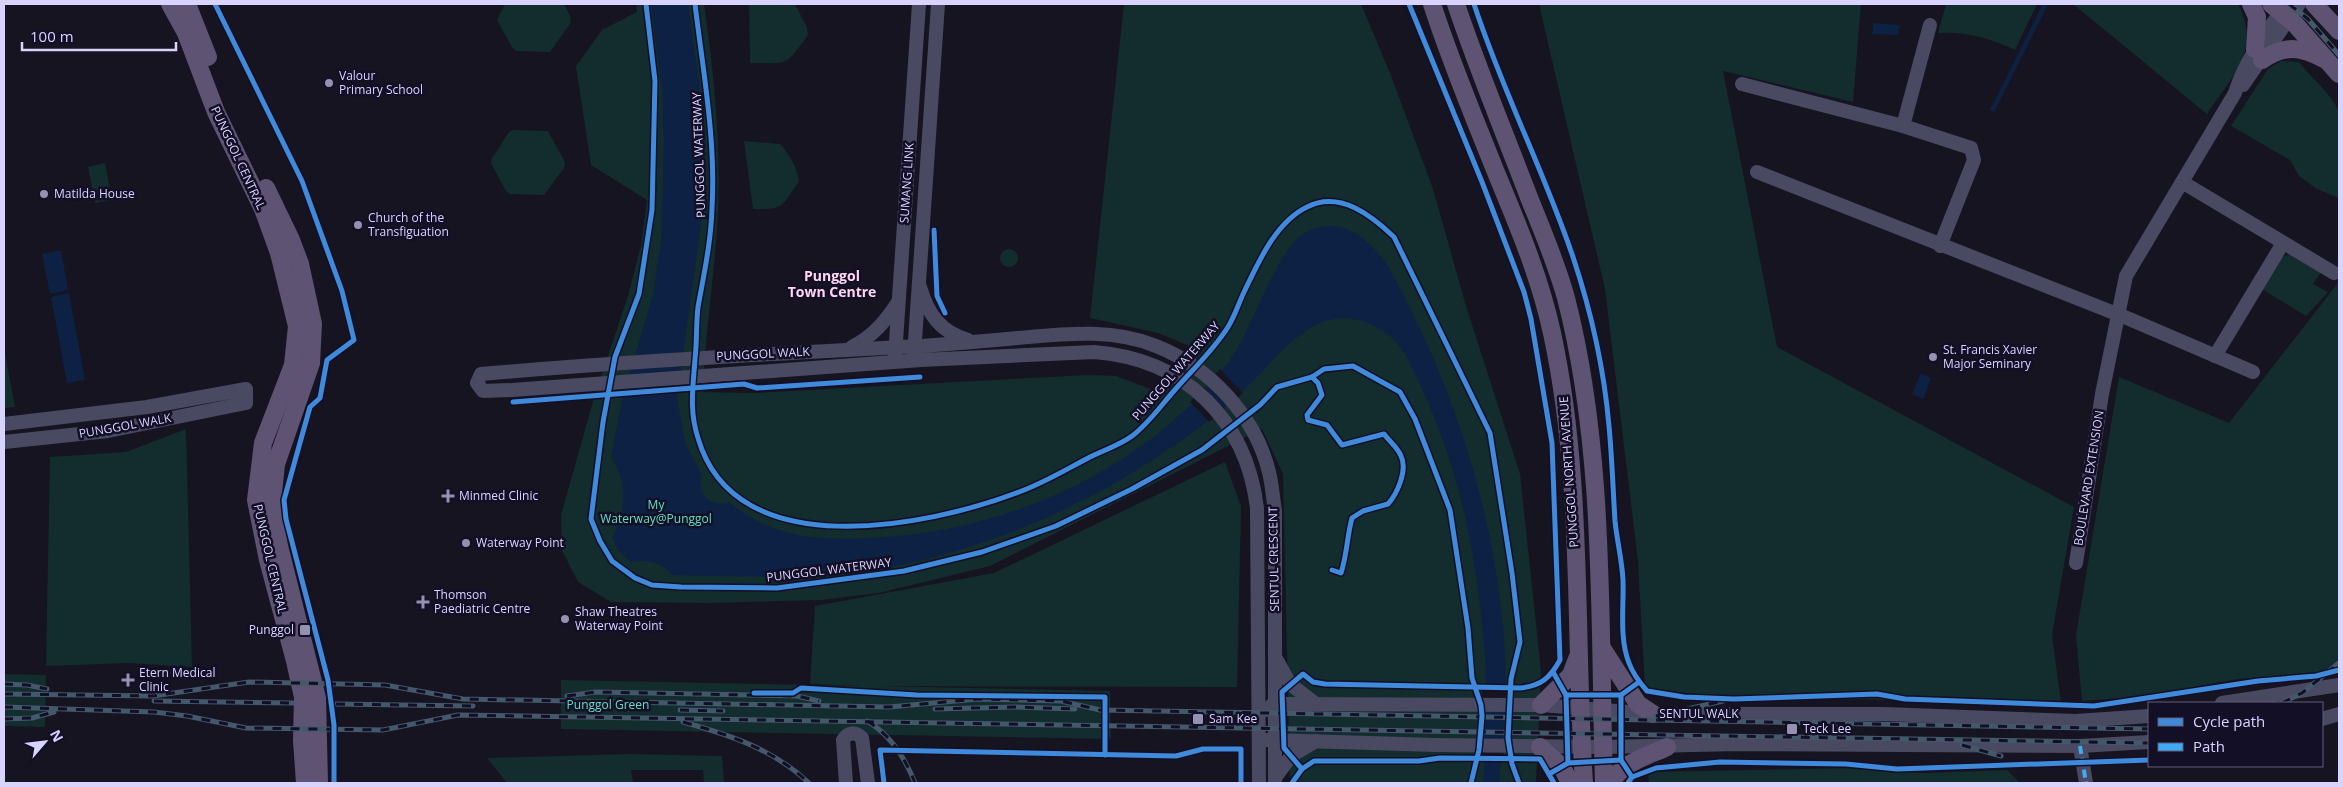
<svg xmlns="http://www.w3.org/2000/svg" width="2343" height="787" font-family="'Open Sans',sans-serif">
<style>
.green{fill:#132c2d}
.water{fill:#0d2144}
.pier{fill:#161421}
.lines{fill:none;stroke-linecap:round;stroke-linejoin:round}
.minor{stroke:#4a4962;stroke-width:14}
.major{stroke:#5e5373;stroke-width:18}
.rail-casing{stroke:#43596b;stroke-width:5}
.rail{stroke:#130f26;stroke-width:3;stroke-dasharray:9;stroke-linecap:butt}
.quiet{stroke:#3fa9f5;stroke-width:4;stroke-dasharray:8 4;stroke-linecap:butt}
.cycleway-casing{stroke:#130f26;stroke-width:8}
.cycleway{stroke:#408adc;stroke-width:5}
.poi-dot{fill:#9591b1;stroke:#130f26;stroke-width:2}
.labels{text-anchor:middle;stroke-width:5;stroke-linejoin:round;paint-order:stroke}
.poi-label{font-size:12px;fill:#d9d4ff;stroke:#130f26;text-anchor:start}
.street-label{font-size:12px;fill:#d9d4ff;stroke:#130f26}
.park-label{font-size:12px;fill:#5fe0c0;stroke:#130f26}
.neighbourhood-label{font-size:14px;font-weight:bold;fill:#ffd6f0;stroke:#130f26}
</style>
<rect width="100%" height="100%" fill="#161421"/>
<!-- green -->
<g class="green">
<path d="M 505,4 L 564,4 L 571,18 L 570,24 L 550,52 L 516,51 L 512,47 L 497,20 Z"/>
<path d="M 636,4 L 704,4 C 714,73 721,143 718,213 C 715,273 705,332 703,392 L 754,393 L 1087,375 L 1116,376 L 1156,391 L 1192,347 L 1158,333 L 1090,318 L 1124,4 L 1361,4 L 1390,73 L 1433,189 L 1466,306 L 1520,474 L 1541,671 L 1536,783 L 1290,783 L 1283,474 L 1262,429 L 990,566 L 879,593 L 821,600 L 710,603 L 611,602 L 578,582 L 562,550 L 561,515 L 594,398 L 628,296 L 641,245 L 647,200 L 591,165 L 576,66 L 602,30 L 637,12 Z"/>
<path d="M 749,4 L 795,4 L 807,28 L 808,35 C 784,68 789,63 750,63 Z"/>
<path d="M 1539,4 L 1861,4 L 1853,102 L 1723,71 L 1777,347 L 2074,507 L 2052,635 L 2061,703 L 1719,697 L 1645,688 L 1638,561 L 1605,289 Z"/>
<path d="M 1946,4 L 2037,4 L 2015,50 C 1990,38 1965,31 1938,33 Z"/>
<path d="M 2073,4 L 2238,4 C 2262,51 2232,76 2207,114 Z"/>
<path d="M 2281,61 L 2299,62 C 2312,79 2330,92 2339,111 L 2339,198 L 2317,189 L 2299,176 L 2290,160 L 2231,126 L 2268,69 Z"/>
<path d="M 513,130 L 548,131 L 565,162 L 564,168 L 544,195 L 510,194 L 506,191 L 491,163 L 492,158 L 509,132 Z"/>
<path d="M 744,141 L 780,144 C 789,152 798,170 799,182 C 781,206 785,210 753,209 Z"/>
<path d="M 105,163 L 112,200 L 95,203 L 88,167 Z"/>
<path d="M 2339,219 L 2339,667 L 2317,673 L 2238,679 L 2147,696 L 2082,701 L 2076,635 L 2119,377 L 2229,423 L 2337,284 Z"/>
<circle cx="1009" cy="258" r="9"/>
<path d="M 2290,254 L 2321,272 L 2313,284 L 2328,292 L 2306,316 L 2262,289 L 2280,258 Z"/>
<path d="M 4,347 L 15,407 L 4,408 Z"/>
<path d="M 186,429 L 192,667 L 128,663 L 46,666 L 50,457 L 126,452 Z"/>
<path d="M 1225,462 L 1241,506 L 1237,687 L 876,686 L 1110,691 L 1111,739 L 561,729 L 561,680 L 861,686 L 810,684 L 815,606 L 994,573 Z"/>
<path d="M 4,674 L 46,675 L 45,727 L 4,726 Z"/>
<path d="M 629,754 L 722,756 L 724,783 L 704,783 L 703,770 L 631,770 L 633,783 L 507,783 L 487,758 Z"/>
<path d="M 1856,768 L 1923,773 L 2007,770 L 2020,783 L 1649,783 L 1648,772 Z"/>
</g>
<!-- water -->
<g class="water">
<path d="M 651,4 L 688,4 L 699,82 L 703,138 L 702,216 L 677,397 L 685,443 L 702,475 C 696,495 710,507 730,503 C 774,538 814,540 868,538 C 1004,533 1144,472 1228,363 C 1253,331 1275,248 1308,231 C 1343,215 1371,240 1389,268 C 1455,388 1497,518 1505,655 C 1508,697 1502,741 1499,783 L 1483,783 C 1486,758 1485,733 1485,707 C 1485,691 1486,673 1485,657 C 1478,564 1461,471 1421,387 C 1414,372 1408,355 1397,343 C 1382,326 1356,315 1334,319 C 1298,326 1275,360 1250,384 C 1234,400 1215,415 1197,429 C 1105,498 994,549 881,569 C 815,580 739,576 672,575 C 661,562 648,559 631,562 L 619,551 L 612,538 C 627,511 628,482 611,457 L 622,400 L 653,295 L 661,244 L 664,144 L 662,90 Z"/>
<path d="M 2043,4 L 2048,4 L 1994,112 L 1990,110 Z"/>
<path d="M 1873,23 L 1899,25 L 1898,35 L 1872,34 Z"/>
<path d="M 61,250 L 68,290 L 50,294 L 42,254 Z"/>
<path d="M 69,293 L 85,380 L 67,383 L 51,297 Z"/>
<path d="M 1921,373 L 1931,378 L 1923,399 L 1912,394 Z"/>
</g>
<!-- pier -->
<g class="pier">
<path d="M 1220,369 L 1243,393 L 1228,407 L 1206,385 Z"/>
<path d="M 1204,387 L 1225,409 L 1209,422 L 1190,402 Z"/>
<path d="M 1482,684 L 1508,684 L 1506,711 L 1482,711 Z"/>
<path d="M 1482,739 L 1504,739 L 1503,763 L 1482,762 Z"/>
</g>
<g class="lines">
<!-- minor -->
<g class="minor">
<path d="M 1742,84 L 1903,126 L 1971,148 L 1974,160 L 1940,246"/>
<path d="M 2243,85 L 2299,4"/>
<path d="M 1903,126 L 1930,25"/>
<path d="M 1757,172 L 2127,318 L 2253,372"/>
<path d="M 2182,182 L 2334,273"/>
<path d="M 920,287 C 928,314 940,332 968,340"/>
<path d="M 852,347 C 873,336 885,322 898,302"/>
<path d="M 914,355 L 938,4"/>
<path d="M 895,356 L 919,4"/>
<path d="M 2215,356 L 2283,243"/>
<path d="M 4,424 L 147,407 L 246,389 L 246,403 L 108,431 L 4,442"/>
<path d="M 2076,563 L 2102,394 L 2126,276 L 2235,93 C 2245,60 2267,32 2286,4"/>
<path d="M 1275,657 L 1290,684 L 1316,704"/>
<path d="M 2222,703 L 2339,685"/>
<path d="M 1267,710 L 1273,704 L 1282,704 L 1541,705 L 1653,714 L 1884,714 L 2076,721 L 2149,716"/>
<path d="M 2322,719 L 2339,714"/>
<path d="M 1266,740 L 1436,745 L 1603,747 L 1739,744 L 2080,746 L 2149,742"/>
<path d="M 2080,746 L 2086,783"/>
<path d="M 1275,778 L 1291,756 L 1316,741"/>
<path d="M 846,783 L 843,740 C 848,732 855,731 862,738 L 868,783"/>
<path d="M 1259,783 L 1257,508 C 1246,418 1184,359 1094,352 L 921,360 L 512,390 L 483,391 L 477,383 L 481,374 C 627,361 773,354 920,346 C 952,344 985,341 1018,338 C 1064,334 1112,328 1156,346 C 1209,367 1255,415 1269,472 C 1272,484 1273,498 1275,511 L 1275,783"/>
</g>
<!-- major -->
<g class="major">
<path d="M 170,4 L 186,33 L 216,112 L 263,209 L 279,253 L 297,326 L 293,365 L 263,443 L 256,500 L 268,560 L 295,661 L 303,697 L 302,740 L 305,783"/>
<path d="M 187,4 L 208,57"/>
<path d="M 1432,4 C 1450,60 1473,115 1495,170 C 1517,223 1540,277 1552,333 C 1584,481 1574,634 1584,783"/>
<path d="M 1456,4 C 1478,70 1505,134 1530,200 C 1543,232 1557,265 1566,298 C 1606,453 1599,624 1604,783"/>
<path d="M 2251,4 L 2257,17 L 2255,49"/>
<path d="M 2271,4 L 2295,24 L 2339,74"/>
<path d="M 2314,4 L 2339,31"/>
<path d="M 2262,60 C 2284,45 2300,46 2324,59"/>
<path d="M 266,188 L 291,240 L 300,264 L 313,324 L 311,363 L 276,464 L 272,502 L 279,546 L 317,698 L 319,783"/>
<path d="M 1602,648 L 1638,704 L 1653,714"/>
<path d="M 1541,705 L 1571,675 L 1577,659"/>
<path d="M 1540,747 L 1562,767 L 1570,783"/>
<path d="M 1611,783 C 1621,763 1648,756 1667,747"/>
</g>
<defs>
<g id="rail">
<path d="M 2289,4 L 2308,19 L 2339,55"/>
<path d="M 4,684 L 27,685 L 47,689"/>
<path d="M 4,694 L 153,696 L 249,682 L 385,685 L 463,699 L 889,707 L 978,699 L 1061,701 L 1100,710 L 2149,729"/>
<path d="M 567,696 L 595,692 L 797,696 L 819,701"/>
<path d="M 154,701 L 293,703"/>
<path d="M 2282,703 L 2302,693 L 2339,663"/>
<path d="M 336,704 L 473,706"/>
<path d="M 4,707 L 154,712 L 187,716 L 246,728 L 383,730 L 458,715 L 2149,743"/>
<path d="M 935,709 L 1015,707 L 1075,709"/>
<path d="M 680,710 L 723,711"/>
<path d="M 1656,716 L 1723,701"/>
<path d="M 4,719 L 32,718 L 54,712"/>
<path d="M 867,721 C 891,735 905,758 915,783"/>
<path d="M 683,722 C 730,735 773,749 809,783"/>
<path d="M 1962,745 L 2001,756"/>
</g>
</defs>
<!-- rail casing -->
<use href="#rail" class="rail-casing"/>
<!-- rail -->
<use href="#rail" class="rail"/>
<!-- quiet -->
<path class="quiet" d="M 2080,746 L 2086,783"/>
<defs>
<g id="cycleway">
<path d="M 215,4 L 302,181 L 342,291 L 354,340 L 327,360 L 320,398 L 310,407 L 284,500 L 286,519 L 328,680 L 334,725 L 334,783"/>
<path d="M 646,4 L 655,81 L 652,210 L 639,294 L 615,357 L 603,422 L 591,519 L 600,541 L 612,561 L 635,578 L 652,585 L 681,587 L 777,588 L 904,571 L 982,552 L 1056,526 L 1132,489 L 1202,450 L 1260,405 L 1277,387 L 1312,377 L 1324,369 L 1353,366 L 1400,392 L 1415,419 L 1450,510 L 1468,628 L 1472,678 L 1481,705 L 1482,716 L 1479,750 L 1471,783"/>
<path d="M 695,4 C 703,71 716,140 712,208 C 711,242 704,274 698,307 C 696,324 697,342 695,359 C 693,388 689,410 698,438 C 735,566 927,527 1019,492 C 1044,483 1067,469 1090,457 C 1104,450 1120,445 1132,436 C 1147,425 1160,407 1173,392 C 1191,371 1213,351 1228,327 C 1235,316 1239,302 1245,290 C 1259,261 1276,222 1307,207 C 1340,190 1372,216 1394,237 L 1490,433 L 1512,573 L 1520,642 L 1511,679 L 1508,738 L 1512,764 L 1519,783"/>
<path d="M 1474,4 C 1502,90 1544,171 1573,257 C 1591,311 1604,369 1609,426 C 1612,458 1613,489 1615,521 C 1617,541 1622,560 1623,580 C 1624,607 1619,638 1629,663 C 1633,674 1640,683 1647,691 L 1684,697 L 1734,699 L 1877,694 L 1905,699 L 2094,706 L 2258,681 L 2316,676 L 2339,670"/>
<path d="M 934,230 L 937,296 L 945,313"/>
<path d="M 1312,377 L 1318,383 L 1322,395 L 1307,415 L 1308,420 L 1327,425 L 1342,445 L 1384,434 C 1390,442 1398,448 1401,456 C 1408,470 1397,494 1388,504 L 1363,511 L 1352,518 C 1347,536 1347,555 1341,573 L 1332,570"/>
<path d="M 513,402 L 744,384 L 757,388 L 920,377"/>
<path d="M 1553,672 L 1566,695 L 1568,763"/>
<path d="M 754,693 L 793,693 L 801,688 L 917,695 L 1105,697 L 1105,755"/>
<path d="M 1566,695 L 1621,695 L 1639,682"/>
<path d="M 1621,695 L 1621,760 L 1632,777"/>
<path d="M 1302,769 L 1284,748 L 1282,692 L 1303,674 L 1313,682 L 1325,684 L 1520,688 C 1541,686 1550,678 1560,660 L 1552,443 L 1531,319 L 1524,292 L 1482,182 L 1409,4"/>
<path d="M 1549,774 L 1568,763 L 1621,760"/>
<path d="M 884,783 L 880,750 L 1176,756 L 1203,749 L 1241,749 L 1241,783"/>
<path d="M 1292,783 L 1302,769 L 1314,761 L 1419,761 L 1440,758 L 1540,759 L 1554,783"/>
<path d="M 1628,783 L 1632,777 L 1656,768 L 1720,762 L 1846,764 L 1897,769 L 2149,760"/>
</g>
</defs>
<!-- cycleway casing -->
<use href="#cycleway" class="cycleway-casing"/>
<!-- cycleway -->
<use href="#cycleway" class="cycleway"/>
</g>
<!-- markers -->
<g class="poi-dot">
<circle cx="329" cy="83" r="5"/>
<circle cx="44" cy="194" r="5"/>
<circle cx="358" cy="225" r="5"/>
<circle cx="1933" cy="357" r="5"/>
<path d="M445.5 488.5h5v5h5v5h-5v5h-5v-5h-5v-5h5z"/>
<circle cx="466" cy="543" r="5"/>
<path d="M420.5 594.5h5v5h5v5h-5v5h-5v-5h-5v-5h5z"/>
<circle cx="565" cy="619" r="5"/>
<rect x="299" y="624" width="12" height="12" rx="2.5"/>
<path d="M125.5 672.5h5v5h5v5h-5v5h-5v-5h-5v-5h5z"/>
<rect x="1192" y="713" width="12" height="12" rx="2.5"/>
<rect x="1786" y="723" width="12" height="12" rx="2.5"/>
</g>
<g class="labels">
<!-- poi labels -->
<g class="poi-label">
<text x="339" y="80">Valour<tspan x="339" dy="14">Primary School</tspan></text>
<text x="54" y="198">Matilda House</text>
<text x="368" y="222">Church of the<tspan x="368" dy="14">Transfiguation</tspan></text>
<text x="1943" y="354">St. Francis Xavier<tspan x="1943" dy="14">Major Seminary</tspan></text>
<text x="459" y="500">Minmed Clinic</text>
<text x="476" y="547">Waterway Point</text>
<text x="434" y="599">Thomson<tspan x="434" dy="14">Paediatric Centre</tspan></text>
<text x="575" y="616">Shaw Theatres<tspan x="575" dy="14">Waterway Point</tspan></text>
<text x="294" y="634" text-anchor="end">Punggol</text>
<text x="139" y="677">Etern Medical<tspan x="139" dy="14">Clinic</tspan></text>
<text x="1209" y="723">Sam Kee</text>
<text x="1803" y="733">Teck Lee</text>
</g>
<!-- street labels -->
<g class="street-label">
<text transform="translate(699 155) rotate(-92)" y="4">PUNGGOL WATERWAY</text>
<text transform="translate(238 158) rotate(65)" y="4">PUNGGOL CENTRAL</text>
<text transform="translate(907 183) rotate(-86)" y="4">SUMANG LINK</text>
<text transform="translate(763 354) rotate(-3)" y="4">PUNGGOL WALK</text>
<text transform="translate(1176 371) rotate(-49)" y="4">PUNGGOL WATERWAY</text>
<text transform="translate(125 426) rotate(-10)" y="4">PUNGGOL WALK</text>
<text transform="translate(1569 472) rotate(-94)" y="4">PUNGGOL NORTH AVENUE</text>
<text transform="translate(2089 478) rotate(-81)" y="4">BOULEVARD EXTENSION</text>
<text transform="translate(270 559) rotate(77)" y="4">PUNGGOL CENTRAL</text>
<text transform="translate(1274 559) rotate(-91)" y="4">SENTUL CRESCENT</text>
<text transform="translate(829 570) rotate(-7)" y="4">PUNGGOL WATERWAY</text>
<text x="1699" y="718">SENTUL WALK</text>
</g>
<!-- park labels -->
<g class="park-label">
<text x="656" y="509">My<tspan x="656" dy="14">Waterway@Punggol</tspan></text>
<text x="608" y="709">Punggol Green</text>
</g>
<!-- neighbourhood labels -->
<g class="neighbourhood-label">
<text x="832" y="281">Punggol<tspan x="832" dy="16">Town Centre</tspan></text>
</g>
</g>
<!-- border -->
<rect width="2343" height="787" fill="none" stroke="#d9d4ff" stroke-width="10"/>
<!-- legend -->
<rect x="2148" y="702" width="175" height="65" fill="#130f26" stroke="#625e7d"/>
<rect x="2158" y="718" width="25" height="8" fill="#408adc" stroke="#625e7d"/>
<text x="2193" y="727" font-size="15" fill="#d9d4ff">Cycle path</text>
<rect x="2158" y="743" width="25" height="8" fill="#3fa9f5" stroke="#625e7d"/>
<text x="2193" y="752" font-size="15" fill="#d9d4ff">Path</text>
<!-- north arrow -->
<g transform="translate(45 742) rotate(62)" stroke="#130f26" stroke-width="4" paint-order="stroke">
<path d="M0-4L9 19L0 12L-9 19Z" fill="#d9d4ff"/>
<text y="-8" font-size="14" font-weight="bold" text-anchor="middle" fill="#d9d4ff">N</text>
</g>
<!-- scale -->
<path d="M22 42v8h154v-8" fill="none" stroke="#d9d4ff" stroke-width="2.5"/>
<text x="30" y="42" font-size="15" fill="#d9d4ff" stroke="#130f26" stroke-width="4" paint-order="stroke">100 m</text>
</svg>
